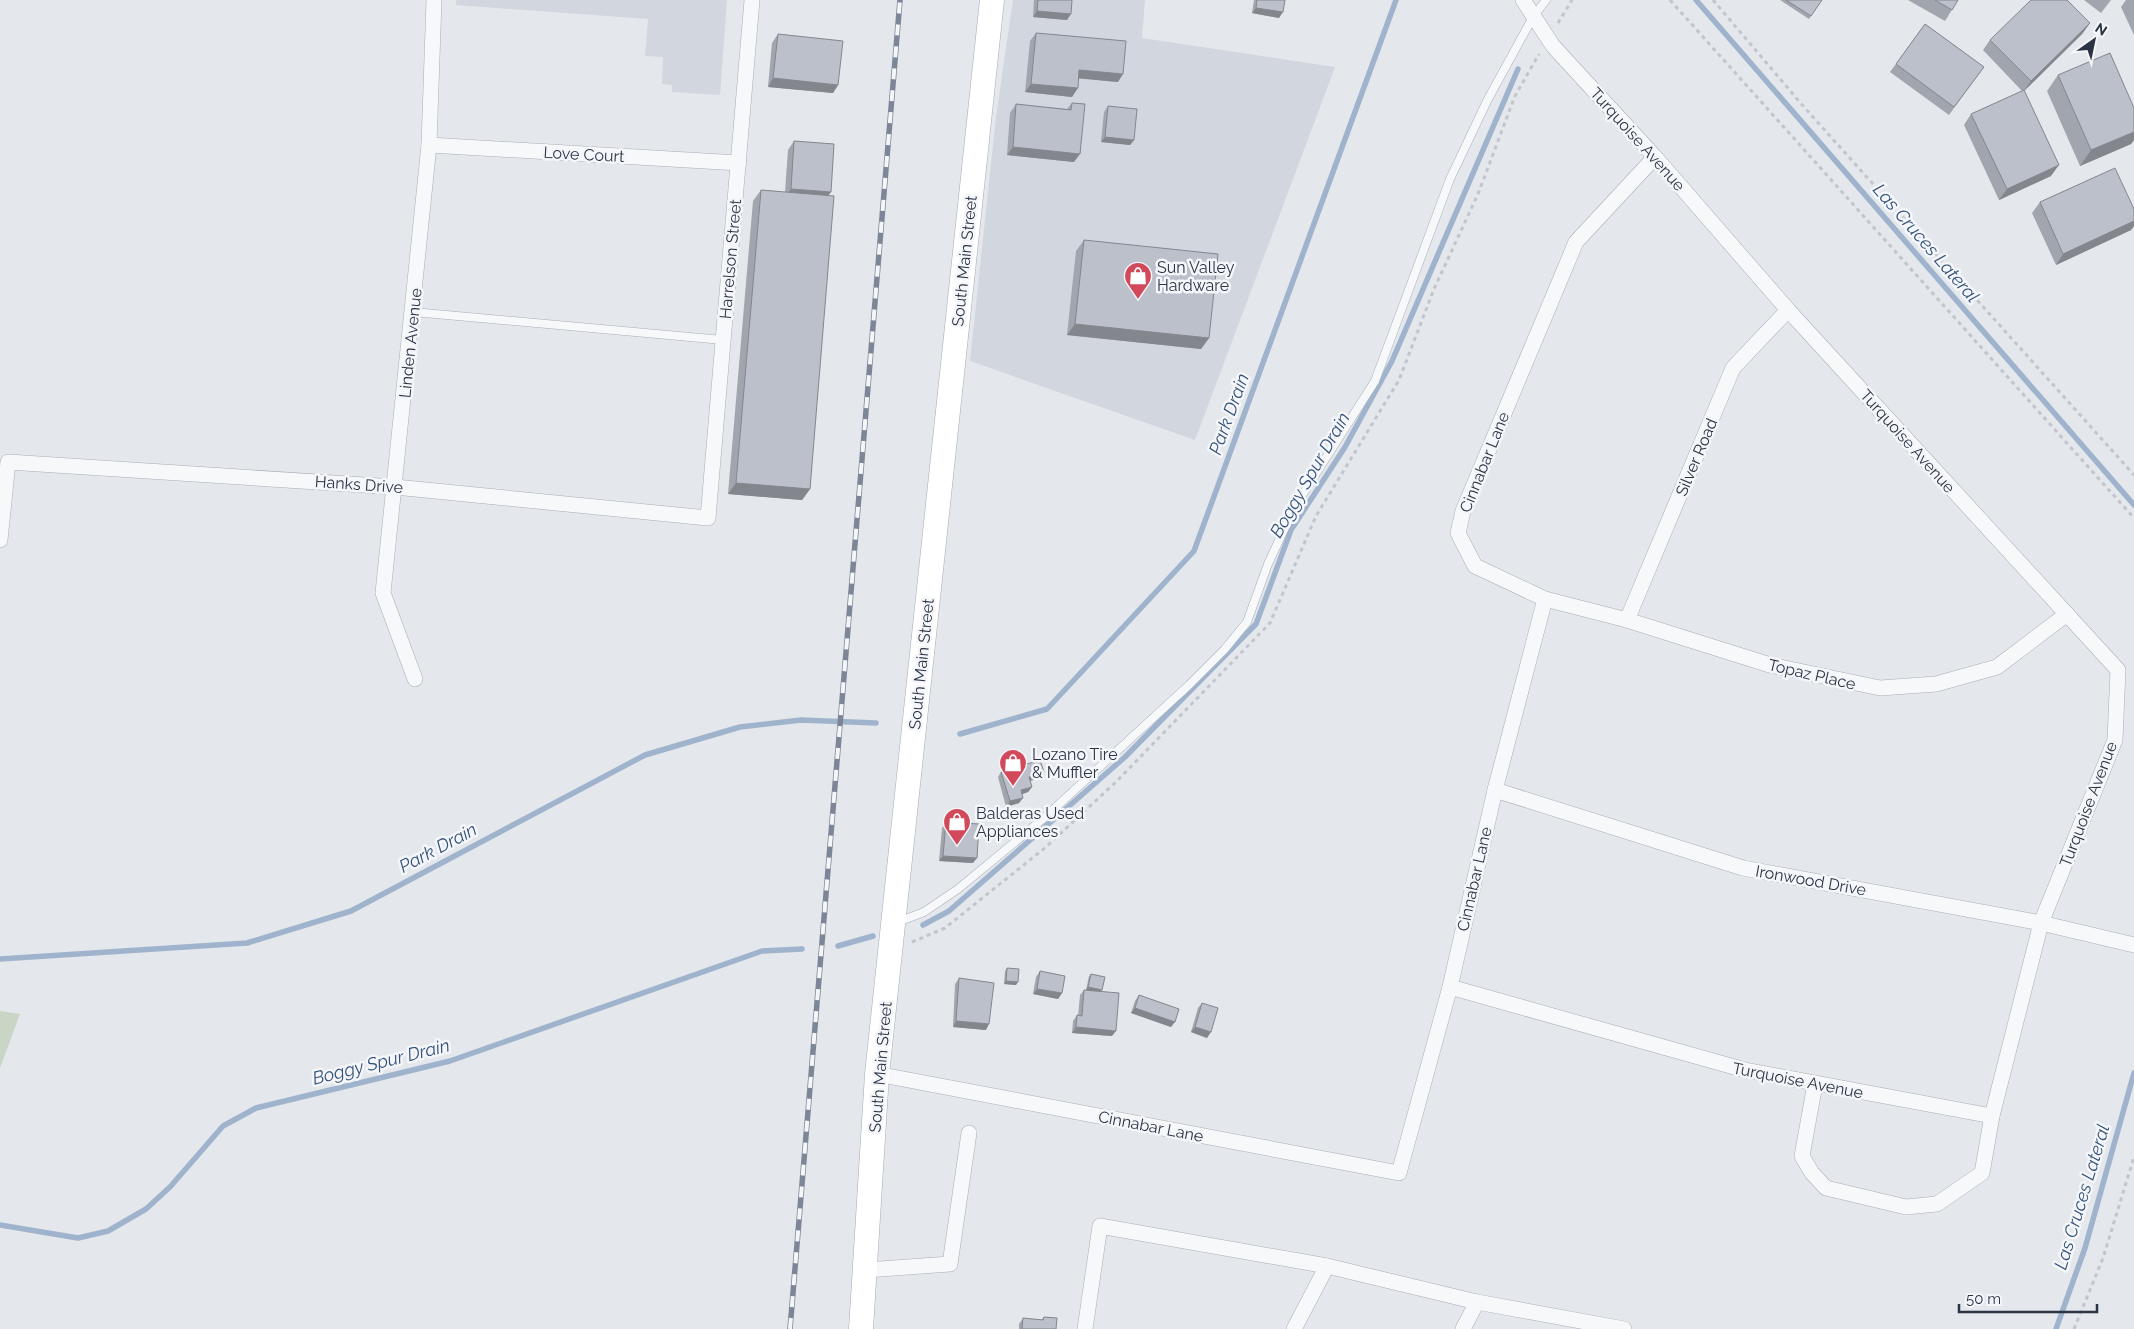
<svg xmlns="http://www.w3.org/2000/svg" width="2134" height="1329" font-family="Raleway,sans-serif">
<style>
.built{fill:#d2d6de}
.green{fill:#c9d6c5}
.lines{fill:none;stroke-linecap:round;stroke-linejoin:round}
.stream{stroke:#9fb4cc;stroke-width:5.5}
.service-casing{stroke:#a9aeb7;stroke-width:9}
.minor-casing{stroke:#a9aeb7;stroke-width:16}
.primary-casing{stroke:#a3abb8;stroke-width:25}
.path{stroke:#c2c5cb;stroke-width:3;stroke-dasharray:4 4;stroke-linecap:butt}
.service{stroke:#f7f8fa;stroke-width:8}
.minor{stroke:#f7f8fa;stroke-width:15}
.primary{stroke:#fff;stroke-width:24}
.rail-casing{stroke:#7d8696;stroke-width:5.5}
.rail{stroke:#f4f6f9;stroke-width:4;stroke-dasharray:11;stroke-linecap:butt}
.wall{fill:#a1a5ae}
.shaded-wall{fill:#83868d}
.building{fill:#bbc0ca;stroke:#83868d}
.labels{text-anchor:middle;stroke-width:5;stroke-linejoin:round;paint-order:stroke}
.street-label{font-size:16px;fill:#2b3445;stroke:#f4f6f9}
.poi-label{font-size:16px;fill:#2b3445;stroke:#f4f6f9;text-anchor:start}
.water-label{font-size:18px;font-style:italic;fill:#34527a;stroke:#f4f6f9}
</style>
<rect width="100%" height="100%" fill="#e4e7ec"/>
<!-- built -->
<g class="built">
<path d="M 456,0 L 727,0 L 720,95 L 672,92 L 672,85 L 662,84 L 663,57 L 645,56 L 648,19 L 456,5 Z"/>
<path d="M 1013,0 L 1145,0 L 1142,38 L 1335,67 L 1195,440 L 970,361 L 996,117 Z"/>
</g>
<!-- green -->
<path class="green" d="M 0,1011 L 20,1014 L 0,1068 Z"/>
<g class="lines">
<!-- stream -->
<g class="stream">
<path d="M 1696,0 L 2134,505"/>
<path d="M 960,734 L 1047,709 L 1194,551 L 1396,0"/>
<path d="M 923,925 L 949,911 L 1125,757 L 1256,624 L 1291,530 L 1345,447 L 1392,361 L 1518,69"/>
<path d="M 838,946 L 873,936"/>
<path d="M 0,959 L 247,943 L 351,911 L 645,755 L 740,727 L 801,720 L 876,723"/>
<path d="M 0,1225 L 78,1238 L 108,1231 L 146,1209 L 170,1187 L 223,1126 L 256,1108 L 450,1061 L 762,951 L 802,949"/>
<path d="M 2056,1329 L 2085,1248 L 2134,1073"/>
</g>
<defs>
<g id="service">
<path d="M 413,312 L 723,340"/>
<path d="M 898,922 L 924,912 L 958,889 L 1044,818 L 1189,685 L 1224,650 L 1247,622 L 1268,564 L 1294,508 L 1375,381 L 1450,179 L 1488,99 L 1533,17 L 1546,0"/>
</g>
<g id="minor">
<path d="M 429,145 L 739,163"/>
<path d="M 1655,157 L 1576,242 L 1463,511 L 1458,533 L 1475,566 L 1545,599 L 1627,620 L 1770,665 L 1880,688 L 1936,684 L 1997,667 L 2067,614"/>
<path d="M 0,540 L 8,462 L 395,487 L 708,518 L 752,0"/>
<path d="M 1627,620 L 1733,368 L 1788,310"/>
<path d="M 415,679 L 383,593 L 429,145 L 434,0"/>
<path d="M 1495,790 L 1743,868 L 2041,923 L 2134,945"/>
<path d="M 1450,987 L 1745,1070 L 1992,1116 L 2041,923 L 2115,740 L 2118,670 L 1788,310 L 1655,157 L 1553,46 L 1523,0"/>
<path d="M 877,1074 L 1399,1173 L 1450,987 L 1495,790 L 1545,599"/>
<path d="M 1815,1084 L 1802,1156 L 1812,1173 L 1826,1188 L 1906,1207 L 1937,1204 L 1982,1173 L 1992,1116"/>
<path d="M 866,1270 L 950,1264 L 969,1133"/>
<path d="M 1085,1329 L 1100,1226 L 1327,1266 L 1477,1302 L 1624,1329"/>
<path d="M 1294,1329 L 1327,1266"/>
<path d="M 1463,1329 L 1477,1302"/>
</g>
<path id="primary" d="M 861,1329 L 877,1074 L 992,0"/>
</defs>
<!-- service casing -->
<use href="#service" class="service-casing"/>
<!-- minor casing -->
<use href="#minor" class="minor-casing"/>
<!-- primary casing -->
<use href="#primary" class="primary-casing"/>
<!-- path -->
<g class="path">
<path d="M 1670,0 L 2134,518"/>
<path d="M 1713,0 L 1804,107 L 2134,475"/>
<path d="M 1558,23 L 1572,0"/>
<path d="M 912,942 L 945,928 L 1046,847 L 1118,780 L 1270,623 L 1316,516 L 1399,380 L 1434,289 L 1478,194 L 1515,96 L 1539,54"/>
<path d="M 2074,1329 L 2103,1258 L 2134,1157"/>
</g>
<!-- service -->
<use href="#service" class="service"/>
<!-- minor -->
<use href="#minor" class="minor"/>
<!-- primary -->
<use href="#primary" class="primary"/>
<defs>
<path id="rail" d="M 790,1329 L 900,0"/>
</defs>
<!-- rail casing -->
<use href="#rail" class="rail-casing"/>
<!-- rail -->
<use href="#rail" class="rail"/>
</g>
<!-- wall -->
<g class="wall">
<path d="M 1034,0 L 1072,0 L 1067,20 L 1033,17 Z"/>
<path d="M 1254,0 L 1285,0 L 1279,18 L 1252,13 Z"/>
<path d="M 1780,0 L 1822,0 L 1809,19 Z"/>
<path d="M 1908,0 L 1958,0 L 1945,21 Z"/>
<path d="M 2084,0 L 2111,0 L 2101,13 Z"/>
<path d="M 2126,0 L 2134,0 L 2134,35 L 2121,7 Z"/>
<path d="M 2090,23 L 2082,34 L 2024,91 L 2051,176 L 1999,200 L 1964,125 L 1971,114 L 2022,91 L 1983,50 L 1990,40 Z"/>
<path d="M 1925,24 L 1984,67 L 1949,115 L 1890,72 Z"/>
<path d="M 1036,33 L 1118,82 L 1079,78 L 1072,97 L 1025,92 L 1030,41 Z"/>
<path d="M 778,34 L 838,85 L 833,93 L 768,87 L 772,43 Z"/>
<path d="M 2058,75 L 2134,108 L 2134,140 L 2131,144 L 2080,166 L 2047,91 Z"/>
<path d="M 1072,103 L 1074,162 L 1007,155 L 1010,113 L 1016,104 L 1067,109 Z"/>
<path d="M 1108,106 L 1134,140 L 1130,145 L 1101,142 L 1104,112 Z"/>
<path d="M 794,141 L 828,196 L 810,489 L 802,500 L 728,494 L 753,201 L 761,190 L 785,192 L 788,150 Z"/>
<path d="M 2040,202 L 2134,209 L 2134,226 L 2131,230 L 2056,265 L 2032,213 Z"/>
<path d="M 1084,240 L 1209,338 L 1201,349 L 1067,335 L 1076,251 Z"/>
<path d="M 1001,772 L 1040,778 L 1030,781 L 1032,787 L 1028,792 L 1022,794 L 1019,803 L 1006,807 L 998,777 Z"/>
<path d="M 946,822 L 973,863 L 939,861 L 942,828 Z"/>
<path d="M 1007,968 L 1016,985 L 1004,984 L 1005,971 Z"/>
<path d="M 1040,971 L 1062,993 L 1058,999 L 1033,994 L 1036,977 Z"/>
<path d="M 1091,974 L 1101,992 L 1112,1036 L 1072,1033 L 1073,1021 L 1077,1015 L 1078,1016 L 1080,995 L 1084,990 L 1086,990 L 1089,976 Z"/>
<path d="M 959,978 L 986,1030 L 953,1027 L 955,984 Z"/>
<path d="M 1139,995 L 1171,1027 L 1131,1013 L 1135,1001 Z"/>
<path d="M 1202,1003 L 1207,1038 L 1191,1032 L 1198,1008 Z"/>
<path d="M 1044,1317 L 1056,1329 L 1019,1329 L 1019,1324 L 1023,1318 L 1041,1320 Z"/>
</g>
<!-- shaded-wall -->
<g class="shaded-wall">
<path d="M 1256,8 L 1283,12 L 1279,18 L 1252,13 Z"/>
<path d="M 1037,11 L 1071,14 L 1067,20 L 1033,17 Z"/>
<path d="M 2090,23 L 2082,34 L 2023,92 L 2031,81 Z"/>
<path d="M 1079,70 L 1123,74 L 1118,82 L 1074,78 Z"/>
<path d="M 773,78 L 838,85 L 833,93 L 768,87 Z"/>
<path d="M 1031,84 L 1078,88 L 1072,97 L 1025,92 Z"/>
<path d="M 2134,132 L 2134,140 L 2131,144 L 2080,166 L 2091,150 Z"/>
<path d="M 1105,137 L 1134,140 L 1130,145 L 1101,142 Z"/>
<path d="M 1013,147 L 1080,154 L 1074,162 L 1007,155 Z"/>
<path d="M 2059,165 L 2051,176 L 1999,200 L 2007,189 Z"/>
<path d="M 791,189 L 831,192 L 825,200 L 785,197 Z"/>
<path d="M 2134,221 L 2134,226 L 2131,230 L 2056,265 L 2063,254 Z"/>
<path d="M 1075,324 L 1209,338 L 1201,349 L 1067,335 Z"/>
<path d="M 736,483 L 810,489 L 802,500 L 728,494 Z"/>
<path d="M 1044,772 L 1040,778 L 1025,782 L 1029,777 Z"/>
<path d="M 1032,787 L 1028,792 L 1017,796 L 1021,790 Z"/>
<path d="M 1023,798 L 1019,803 L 1006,807 L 1010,801 Z"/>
<path d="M 943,856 L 977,858 L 973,863 L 939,861 Z"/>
<path d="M 1006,981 L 1018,982 L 1016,985 L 1004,984 Z"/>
<path d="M 1088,987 L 1102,990 L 1100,993 L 1086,990 Z"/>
<path d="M 1037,989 L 1062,993 L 1058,999 L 1033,994 Z"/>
<path d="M 1135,1008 L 1175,1022 L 1171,1027 L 1131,1013 Z"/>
<path d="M 956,1021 L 989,1024 L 986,1030 L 953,1027 Z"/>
<path d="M 1076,1027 L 1116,1031 L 1112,1036 L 1072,1033 Z"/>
<path d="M 1195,1027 L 1211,1032 L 1207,1038 L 1191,1032 Z"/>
</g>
<!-- building -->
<g class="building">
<path d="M 1038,0 L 1072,0 L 1071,14 L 1037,11 Z"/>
<path d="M 1257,0 L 1285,0 L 1283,12 L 1256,8 Z"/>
<path d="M 1786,0 L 1822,0 L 1811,16 Z"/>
<path d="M 1935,0 L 1958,0 L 1952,10 Z"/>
<path d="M 2031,0 L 2067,0 L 2090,23 L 2031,81 L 1990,40 Z"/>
<path d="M 1925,24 L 1984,67 L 1954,107 L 1896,64 Z"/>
<path d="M 1036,33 L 1126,41 L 1123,74 L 1079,70 L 1078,88 L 1031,84 Z"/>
<path d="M 778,34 L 843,41 L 838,85 L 773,78 Z"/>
<path d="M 2110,53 L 2134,108 L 2134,132 L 2091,150 L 2058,75 Z"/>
<path d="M 2024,90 L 2059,165 L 2007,189 L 1971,114 Z"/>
<path d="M 1072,103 L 1085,104 L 1080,154 L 1013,147 L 1016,104 L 1071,110 Z"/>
<path d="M 1108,106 L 1137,109 L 1134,140 L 1105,137 Z"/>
<path d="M 794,141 L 834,144 L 831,192 L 791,189 Z"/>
<path d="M 2115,168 L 2134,209 L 2134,221 L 2063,254 L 2040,202 Z"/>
<path d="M 761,190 L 834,196 L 810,489 L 736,483 Z"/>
<path d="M 1084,240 L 1218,254 L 1209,338 L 1075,324 Z"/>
<path d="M 1040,760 L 1044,772 L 1029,777 L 1032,787 L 1021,790 L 1023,798 L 1010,801 L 1001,772 Z"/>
<path d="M 946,822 L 979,824 L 977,858 L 943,856 Z"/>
<path d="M 1007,968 L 1019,969 L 1018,982 L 1006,981 Z"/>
<path d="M 1040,971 L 1065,976 L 1062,993 L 1037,989 Z"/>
<path d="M 1091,974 L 1105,977 L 1102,990 L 1088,987 Z"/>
<path d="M 959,978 L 994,983 L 989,1024 L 956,1021 Z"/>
<path d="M 1084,990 L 1119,993 L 1116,1031 L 1076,1027 L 1077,1015 L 1082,1016 Z"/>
<path d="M 1139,995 L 1179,1009 L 1175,1022 L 1135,1008 Z"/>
<path d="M 1202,1003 L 1218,1008 L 1211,1032 L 1195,1027 Z"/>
<path d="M 1044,1317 L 1057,1318 L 1056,1329 L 1022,1329 L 1023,1318 L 1043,1320 Z"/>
</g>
<!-- icons -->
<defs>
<symbol id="shop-pin" viewBox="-11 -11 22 30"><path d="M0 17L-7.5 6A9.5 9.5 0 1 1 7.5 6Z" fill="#d1495b" stroke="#f4f6f9"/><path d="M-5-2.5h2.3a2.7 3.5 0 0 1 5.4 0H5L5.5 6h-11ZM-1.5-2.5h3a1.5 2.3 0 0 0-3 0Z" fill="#fff"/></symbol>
</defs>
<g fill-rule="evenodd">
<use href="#shop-pin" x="1122" y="260" width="32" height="43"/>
<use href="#shop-pin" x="997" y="747" width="32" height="43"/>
<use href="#shop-pin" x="941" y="806" width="32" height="43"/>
</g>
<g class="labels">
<!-- street labels -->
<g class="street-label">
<text transform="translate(1638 139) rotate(48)" y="6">Turquoise Avenue</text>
<text transform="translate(584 154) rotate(3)" y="6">Love Court</text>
<text transform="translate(730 259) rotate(-85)" y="6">Harrelson Street</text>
<text transform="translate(964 261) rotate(-84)" y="6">South Main Street</text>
<text transform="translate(410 343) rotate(-84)" y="6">Linden Avenue</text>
<text transform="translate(1908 441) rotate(48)" y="6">Turquoise Avenue</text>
<text transform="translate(1696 457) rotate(-67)" y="6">Silver Road</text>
<text transform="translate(1484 462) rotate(-68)" y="6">Cinnabar Lane</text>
<text transform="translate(359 484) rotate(4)" y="6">Hanks Drive</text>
<text transform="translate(921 664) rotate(-84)" y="6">South Main Street</text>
<text transform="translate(1812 674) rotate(13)" y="6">Topaz Place</text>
<text transform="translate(2088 804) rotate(-69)" y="6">Turquoise Avenue</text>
<text transform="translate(1474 879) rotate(-77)" y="6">Cinnabar Lane</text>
<text transform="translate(1811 880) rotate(10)" y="6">Ironwood Drive</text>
<text transform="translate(880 1067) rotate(-85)" y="6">South Main Street</text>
<text transform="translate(1798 1080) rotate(11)" y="6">Turquoise Avenue</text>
<text transform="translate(1151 1126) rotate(11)" y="6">Cinnabar Lane</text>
</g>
<!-- poi labels -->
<g class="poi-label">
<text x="1157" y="273">Sun Valley<tspan x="1157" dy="18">Hardware</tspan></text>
<text x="1032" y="760">Lozano Tire<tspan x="1032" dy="18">&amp; Muffler</tspan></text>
<text x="976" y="819">Balderas Used<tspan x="976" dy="18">Appliances</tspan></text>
</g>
<!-- water labels -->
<g class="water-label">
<text transform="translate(1926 243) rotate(49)" y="6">Las Cruces Lateral</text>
<text transform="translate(1229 414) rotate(-70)" y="6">Park Drain</text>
<text transform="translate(1310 475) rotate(-60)" y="6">Boggy Spur Drain</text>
<text transform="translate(438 848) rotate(-28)" y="6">Park Drain</text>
<text transform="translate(381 1062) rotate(-14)" y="6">Boggy Spur Drain</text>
<text transform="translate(2082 1197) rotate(-73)" y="6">Las Cruces Lateral</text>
</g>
</g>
<!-- north arrow -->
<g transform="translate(2094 40) rotate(33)" stroke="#f4f6f9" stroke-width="4" paint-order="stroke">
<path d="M0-4L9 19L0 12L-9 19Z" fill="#2b3445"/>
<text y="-8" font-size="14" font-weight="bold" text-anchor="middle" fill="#2b3445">N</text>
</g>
<!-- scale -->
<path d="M1959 1304v8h138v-8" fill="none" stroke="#2b3445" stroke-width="2.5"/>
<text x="1966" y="1304" font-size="15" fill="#2b3445" stroke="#f4f6f9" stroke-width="4" paint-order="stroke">50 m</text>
</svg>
